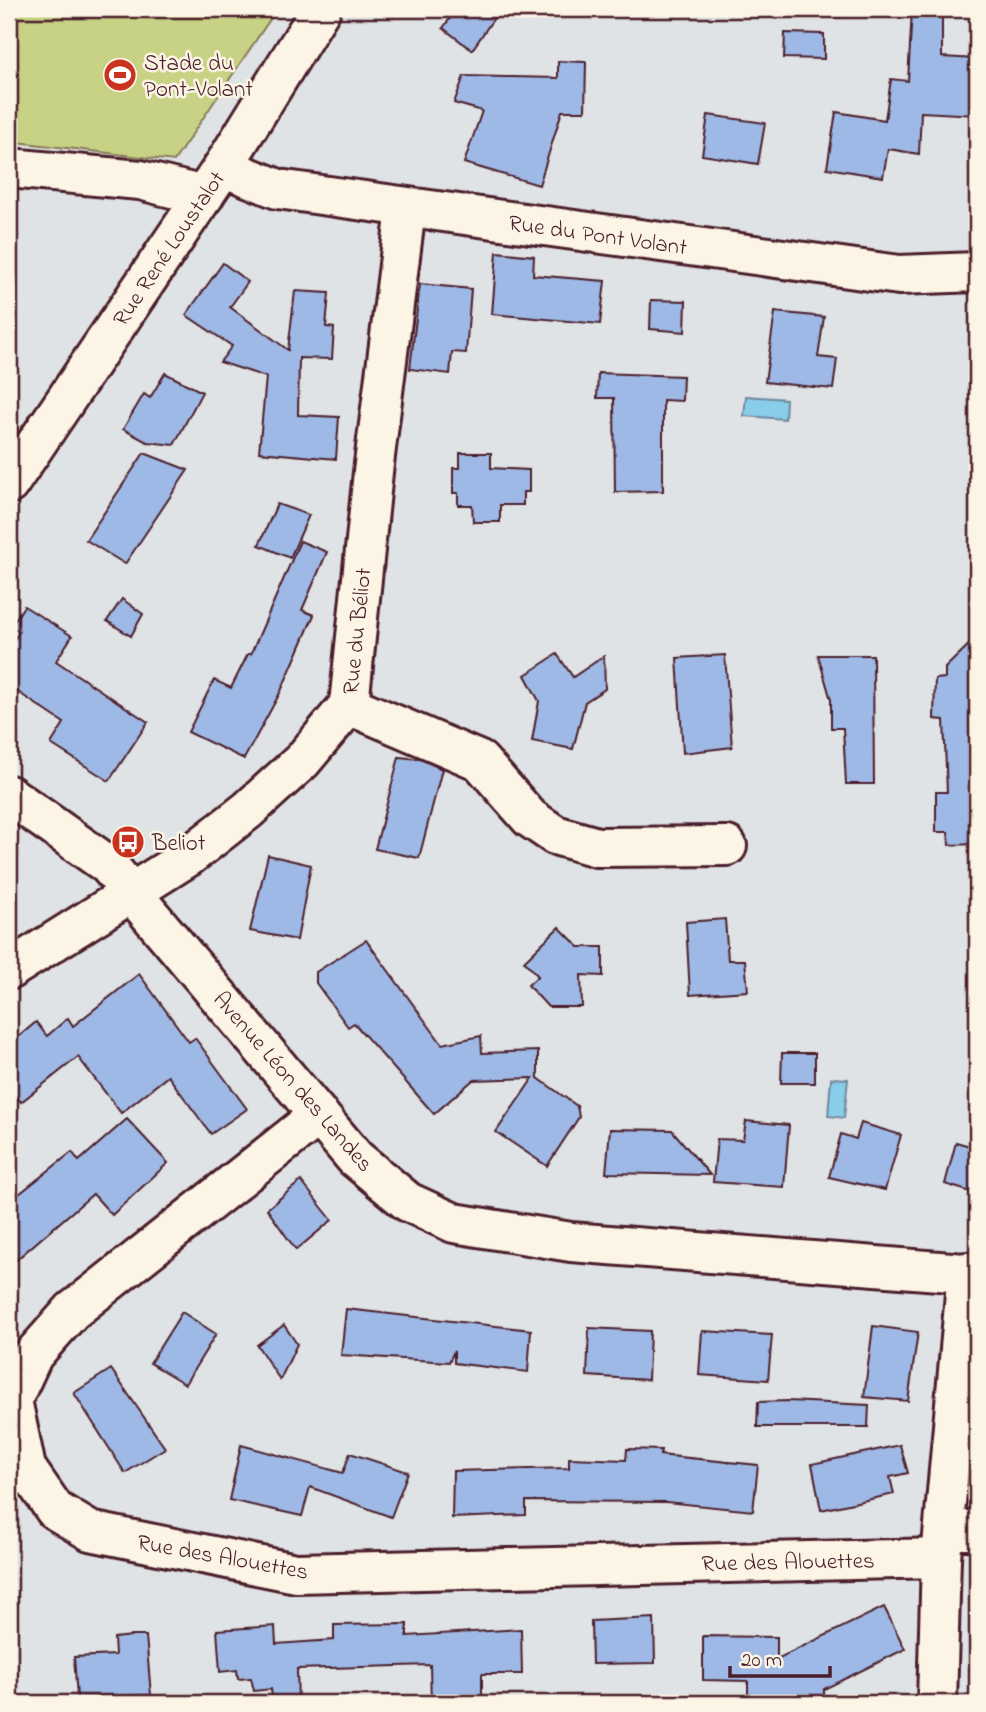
<svg xmlns="http://www.w3.org/2000/svg" width="986" height="1712" font-family="'Indie Flower',sans-serif">
<style>
.green{fill:#c7d285;stroke:#887858;stroke-width:2}
.water{fill:#88cde9;stroke:#6f879d;stroke-width:2}
.building{fill:#9fb9e6;stroke:#4a1f2b;stroke-width:2}
.lines{fill:none;stroke-linecap:round;stroke-linejoin:round}
.minor-casing{stroke:#4a1f2b;stroke-width:44}
.minor{stroke:#fcf5e5;stroke-width:38}
.labels{text-anchor:middle;stroke-width:5;stroke-linejoin:round;paint-order:stroke}
.poi-label{font-size:23px;fill:#4a1f2b;stroke:#fcf5e5;text-anchor:start}
.street-label{font-size:23px;fill:#4a1f2b;stroke:#fcf5e5}
</style>
<rect width="100%" height="100%" fill="#e0e3e5"/>
<filter id="ink" filterUnits="userSpaceOnUse"><feTurbulence type="fractalNoise" baseFrequency=".0143" numOctaves="2"/><feDisplacementMap in="SourceGraphic" scale="14" xChannelSelector="R" yChannelSelector="G"/><feConvolveMatrix kernelMatrix="1 2 1 2 8 2 1 2 1" color-interpolation-filters="sRGB"/></filter>
<g filter="url(#ink)">
<!-- green -->
<path class="green" d="M 9,9 L 277,9 L 174,161 L 9,141 Z"/>
<!-- water -->
<g class="water">
<rect x="793" y="9" width="50" height="8"/>
<path d="M 746,396 L 786,399 L 785,419 L 744,416 Z"/>
<path d="M 831,1078 L 848,1079 L 844,1118 L 828,1116 Z"/>
</g>
<!-- building -->
<g class="building">
<path d="M 457,9 L 500,9 L 472,50 L 443,28 Z"/>
<path d="M 912,9 L 942,10 L 942,57 L 977,59 L 977,115 L 921,112 L 919,154 L 888,149 L 883,177 L 827,168 L 836,112 L 885,120 L 891,79 L 908,81 Z"/>
<path d="M 785,33 L 824,34 L 824,59 L 784,58 Z"/>
<path d="M 558,61 L 586,62 L 585,111 L 562,111 L 539,185 L 464,163 L 482,111 L 454,103 L 464,76 L 558,78 Z"/>
<path d="M 708,115 L 765,123 L 758,164 L 702,155 Z"/>
<path d="M 497,252 L 534,256 L 533,275 L 605,281 L 600,324 L 492,314 Z"/>
<path d="M 223,263 L 248,282 L 230,307 L 288,350 L 295,291 L 329,293 L 326,327 L 334,328 L 332,359 L 299,358 L 298,415 L 339,417 L 336,459 L 259,452 L 266,377 L 220,362 L 232,346 L 186,315 Z"/>
<path d="M 420,284 L 471,289 L 466,353 L 452,352 L 450,374 L 410,369 Z"/>
<path d="M 651,300 L 686,301 L 685,332 L 650,329 Z"/>
<path d="M 775,312 L 824,317 L 818,357 L 837,359 L 833,389 L 765,382 Z"/>
<path d="M 165,373 L 202,392 L 174,445 L 147,442 L 123,429 L 144,394 L 150,398 Z"/>
<path d="M 598,373 L 683,376 L 682,401 L 663,400 L 663,491 L 615,492 L 614,398 L 597,398 Z"/>
<path d="M 144,453 L 188,470 L 125,564 L 86,540 Z"/>
<path d="M 460,453 L 491,453 L 491,468 L 529,470 L 529,492 L 523,492 L 523,505 L 500,505 L 500,522 L 473,522 L 472,505 L 458,505 L 458,493 L 453,493 L 453,468 L 460,468 Z"/>
<path d="M 277,504 L 309,515 L 290,558 L 259,545 Z"/>
<path d="M 300,541 L 327,552 L 302,610 L 314,615 L 281,691 L 244,759 L 188,732 L 214,680 L 231,688 L 248,654 L 251,654 Z"/>
<path d="M 122,599 L 143,614 L 131,636 L 107,621 Z"/>
<path d="M 24,606 L 72,636 L 56,661 L 148,722 L 109,781 L 51,744 L 64,723 L 9,686 L 9,647 L 19,632 L 11,626 Z"/>
<path d="M 977,637 L 974,762 L 977,779 L 977,844 L 949,845 L 948,832 L 936,832 L 936,792 L 947,792 L 944,720 L 934,719 L 935,679 L 945,678 L 945,668 Z"/>
<path d="M 557,654 L 573,677 L 604,656 L 605,689 L 585,702 L 573,749 L 532,741 L 539,701 L 525,675 Z"/>
<path d="M 725,655 L 732,747 L 683,753 L 677,658 Z"/>
<path d="M 818,655 L 873,655 L 874,784 L 846,784 L 843,728 L 831,728 L 831,700 Z"/>
<path d="M 399,757 L 420,759 L 442,769 L 419,858 L 375,849 Z"/>
<path d="M 268,855 L 311,865 L 297,940 L 250,931 Z"/>
<path d="M 725,919 L 728,960 L 745,960 L 748,991 L 690,995 L 686,922 Z"/>
<path d="M 559,927 L 579,947 L 603,947 L 603,976 L 581,975 L 582,1007 L 548,1007 L 528,985 L 538,976 L 524,961 Z"/>
<path d="M 366,940 L 442,1044 L 481,1036 L 482,1053 L 538,1051 L 538,1078 L 577,1106 L 579,1117 L 547,1166 L 496,1132 L 533,1078 L 473,1080 L 434,1114 L 354,1023 L 348,1027 L 316,983 L 316,972 Z"/>
<path d="M 139,974 L 189,1042 L 195,1038 L 247,1109 L 211,1134 L 168,1076 L 121,1113 L 78,1057 L 21,1102 L 9,1088 L 9,1045 L 36,1022 L 47,1036 L 68,1018 L 73,1026 Z"/>
<path d="M 782,1053 L 815,1053 L 815,1083 L 781,1083 Z"/>
<path d="M 127,1119 L 168,1163 L 112,1215 L 93,1194 L 9,1266 L 9,1202 L 72,1152 L 79,1161 Z"/>
<path d="M 746,1121 L 789,1125 L 784,1187 L 713,1182 L 717,1139 L 743,1140 Z"/>
<path d="M 861,1123 L 901,1135 L 885,1190 L 829,1177 L 841,1134 L 856,1139 Z"/>
<path d="M 610,1129 L 672,1130 L 710,1175 L 606,1173 Z"/>
<path d="M 956,1142 L 977,1148 L 977,1194 L 945,1184 Z"/>
<path d="M 301,1181 L 332,1220 L 296,1250 L 267,1209 Z"/>
<path d="M 346,1309 L 531,1330 L 528,1372 L 454,1363 L 454,1351 L 449,1362 L 341,1355 Z"/>
<path d="M 182,1312 L 216,1334 L 185,1384 L 150,1363 Z"/>
<path d="M 284,1325 L 297,1344 L 280,1380 L 257,1345 Z"/>
<path d="M 873,1326 L 918,1332 L 908,1401 L 864,1397 Z"/>
<path d="M 589,1328 L 650,1331 L 648,1380 L 587,1376 Z"/>
<path d="M 702,1331 L 772,1335 L 768,1380 L 699,1375 Z"/>
<path d="M 111,1369 L 165,1448 L 125,1473 L 74,1393 Z"/>
<path d="M 788,1401 L 869,1405 L 868,1427 L 757,1427 L 758,1402 Z"/>
<path d="M 241,1445 L 343,1473 L 350,1453 L 408,1472 L 391,1517 L 310,1487 L 302,1516 L 229,1500 Z"/>
<path d="M 900,1445 L 908,1473 L 890,1477 L 894,1494 L 821,1510 L 812,1464 Z"/>
<path d="M 627,1449 L 661,1450 L 660,1455 L 758,1465 L 753,1511 L 666,1502 L 526,1501 L 526,1515 L 452,1518 L 453,1471 L 569,1468 L 569,1458 L 626,1460 Z"/>
<path d="M 884,1607 L 905,1649 L 824,1689 L 824,1703 L 748,1703 L 748,1681 L 703,1680 L 703,1636 L 777,1637 L 777,1659 Z"/>
<path d="M 654,1618 L 655,1663 L 592,1664 L 591,1621 Z"/>
<path d="M 407,1624 L 407,1636 L 521,1629 L 522,1674 L 482,1674 L 482,1703 L 431,1703 L 430,1665 L 297,1669 L 298,1703 L 273,1703 L 271,1689 L 254,1691 L 251,1678 L 238,1679 L 237,1670 L 220,1672 L 217,1630 L 275,1626 L 276,1644 L 334,1640 L 334,1625 Z"/>
<path d="M 132,1636 L 146,1636 L 151,1695 L 77,1698 L 74,1657 L 115,1655 L 114,1638 Z"/>
</g>
<g class="lines">
<defs>
<g id="minor">
<path d="M 223,167 L 278,189 L 899,275 L 977,272"/>
<path d="M 9,168 L 140,180 L 204,196"/>
<path d="M 9,484 L 223,167 L 321,9"/>
<path d="M 349,705 L 480,761 L 530,818 L 555,835 L 597,847 L 727,846"/>
<path d="M 9,795 L 108,865 L 355,1158 L 408,1202 L 454,1223 L 571,1242 L 977,1274"/>
<path d="M 9,970 L 188,857 L 248,810 L 302,761 L 349,705 L 373,472 L 406,209"/>
<path d="M 319,1115 L 72,1311 L 33,1355 L 12,1400 L 26,1468 L 55,1510 L 90,1531 L 296,1573 L 941,1558"/>
<path d="M 944,1530 L 977,1530"/>
<path d="M 937,1703 L 941,1558 L 967,1272"/>
</g>
</defs>
<!-- minor casing -->
<use href="#minor" class="minor-casing"/>
<!-- minor -->
<use href="#minor" class="minor"/>
</g>
</g>
<!-- icons -->
<defs>
<symbol id="stadium-disc" viewBox="-11 -11 22 22"><circle r="9.5" fill="#c8321e" stroke="#fcf5e5"/><path d="M0-5a6.5 5 0 1 0 0 10a6.5 5 0 1 0 0-10ZM-3.5-1.8h7v3.6h-7Z" fill="#fff"/></symbol>
<symbol id="bus-disc" viewBox="-11 -11 22 22"><circle r="9.5" fill="#c8321e" stroke="#fcf5e5"/><path d="M-5-6H5V4H4V6H2V4H-2V6H-4V4H-5ZM-3.5-4V0h7V-4ZM-3.5 1.2v1.5H-2V1.2ZM2 1.2v1.5H3.5V1.2Z" fill="#fff"/></symbol>
</defs>
<g fill-rule="evenodd">
<use href="#stadium-disc" x="101" y="56" width="38" height="38"/>
<use href="#bus-disc" x="109" y="823" width="38" height="38"/>
</g>
<g class="labels">
<!-- poi labels -->
<g class="poi-label">
<text x="144" y="70">Stade du<tspan x="144" dy="26">Pont-Volant</tspan></text>
<text x="152" y="850">Beliot</text>
</g>
<!-- street labels -->
<g class="street-label">
<text transform="translate(598 234) rotate(8)" y="8">Rue du Pont Volant</text>
<text transform="translate(168 248) rotate(-56)" y="8">Rue René Loustalot</text>
<text transform="translate(356 631) rotate(-84)" y="8">Rue du Béliot</text>
<text transform="translate(294 1081) rotate(49)" y="8">Avenue Léon des Landes</text>
<text transform="translate(223 1556) rotate(10)" y="8">Rue des Alouettes</text>
<text transform="translate(788 1561) rotate(-1)" y="8">Rue des Alouettes</text>
</g>
</g>
<!-- margin -->
<rect width="986" height="1712" fill="none" stroke="#fcf5e5" stroke-width="35"/>
<rect x="18" y="18" width="951" height="1677" fill="none" stroke="#4a1f2b" stroke-width="2.5" filter="url(#ink)"/>
<!-- scale -->
<path d="M730 1666v10h100v-10" fill="none" stroke="#4a1f2b" stroke-width="3.5"/>
<text x="741" y="1666" font-size="21" fill="#4a1f2b" stroke="#fcf5e5" stroke-width="5" paint-order="stroke">20 m</text>
</svg>
